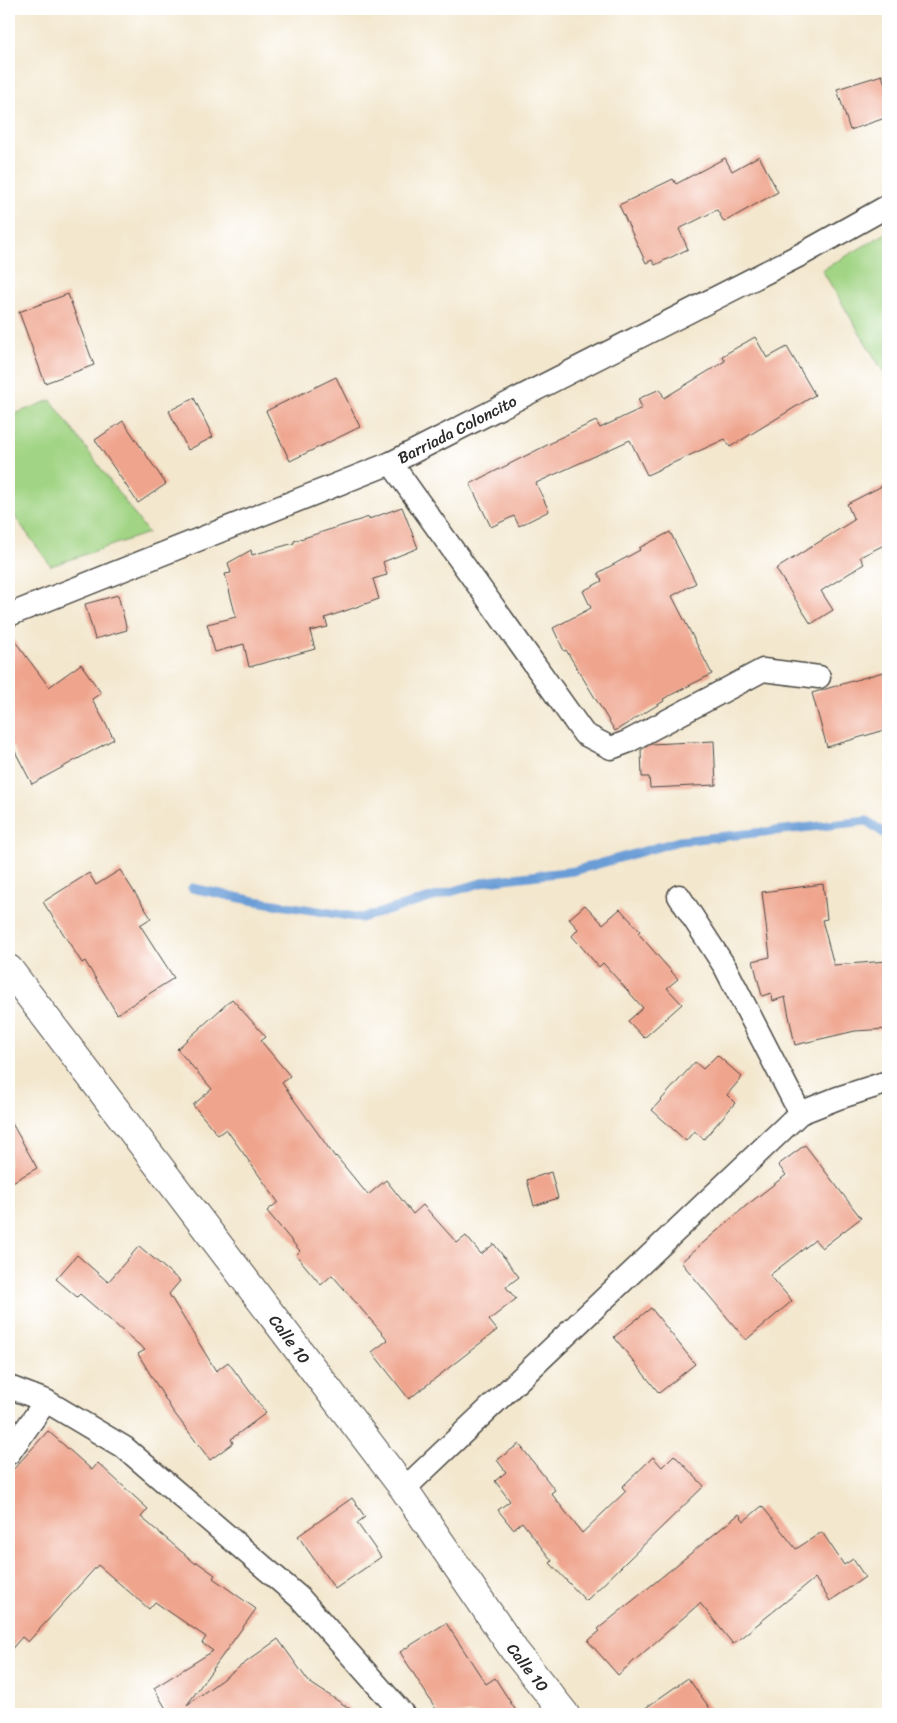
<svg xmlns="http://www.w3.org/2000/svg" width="897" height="1723" font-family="Sriracha,sans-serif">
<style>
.green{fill:#a1d484;stroke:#668058}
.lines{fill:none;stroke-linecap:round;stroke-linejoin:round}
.stream{stroke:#6b9dd6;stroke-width:9}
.building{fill:#efa48d}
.minor-casing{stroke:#494743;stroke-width:25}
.secondary-casing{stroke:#494743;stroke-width:30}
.minor{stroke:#fff;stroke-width:22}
.secondary{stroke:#fff;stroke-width:28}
.labels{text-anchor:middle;stroke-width:4.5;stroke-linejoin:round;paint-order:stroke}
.street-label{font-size:16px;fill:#2b2b2b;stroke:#fff}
</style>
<rect width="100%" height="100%" fill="#fff"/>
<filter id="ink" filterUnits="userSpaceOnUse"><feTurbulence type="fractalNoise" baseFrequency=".02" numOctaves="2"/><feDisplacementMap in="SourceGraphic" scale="10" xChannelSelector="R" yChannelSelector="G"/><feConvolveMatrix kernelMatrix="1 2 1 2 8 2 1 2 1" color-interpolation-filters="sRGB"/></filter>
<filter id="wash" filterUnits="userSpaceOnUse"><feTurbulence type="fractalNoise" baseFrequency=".0096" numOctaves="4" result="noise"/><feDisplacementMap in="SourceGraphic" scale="20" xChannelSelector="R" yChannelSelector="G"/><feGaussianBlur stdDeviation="1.12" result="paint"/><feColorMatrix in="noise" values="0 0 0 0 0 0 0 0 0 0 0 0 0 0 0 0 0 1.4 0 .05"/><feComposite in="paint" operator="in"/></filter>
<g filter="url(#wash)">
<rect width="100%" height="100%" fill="#f3e7ce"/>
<!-- green -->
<g class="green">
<path d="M 888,232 L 888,380 L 822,270 Z"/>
<path d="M 51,400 L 148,533 L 51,566 L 9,509 L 9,416 Z"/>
</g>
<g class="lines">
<!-- stream -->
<path class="stream" d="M 192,888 L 255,901 L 362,918 L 488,881 L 574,871 L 679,841 L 867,821 L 888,836"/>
</g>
<g id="blocks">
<!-- building -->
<g class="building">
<path d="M 882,75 L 888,93 L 888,117 L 850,130 L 837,89 Z"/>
<path d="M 759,156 L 778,192 L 724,222 L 717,210 L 679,229 L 688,249 L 655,265 L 652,260 L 646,263 L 619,205 L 673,179 L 676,184 L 725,158 L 732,171 Z"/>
<path d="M 68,294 L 94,365 L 45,383 L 19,312 Z"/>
<path d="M 755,337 L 767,358 L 787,347 L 815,395 L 730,447 L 725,439 L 647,475 L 630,440 L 536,483 L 549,511 L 519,526 L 514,516 L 491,527 L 470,484 L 555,441 L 555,440 L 596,421 L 600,428 L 642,408 L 638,399 L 660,389 L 664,398 L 725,361 L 722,356 Z"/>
<path d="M 336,377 L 360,427 L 290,461 L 266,411 Z"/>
<path d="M 194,398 L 213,437 L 188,450 L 169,411 Z"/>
<path d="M 123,421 L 166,484 L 138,503 L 95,440 Z"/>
<path d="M 888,483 L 888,543 L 860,557 L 864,564 L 821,591 L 833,610 L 811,624 L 776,569 L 854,520 L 847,504 Z"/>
<path d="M 402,507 L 418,548 L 383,562 L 387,575 L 373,579 L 379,599 L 325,618 L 328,627 L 310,631 L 315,649 L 249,667 L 244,644 L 215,652 L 207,624 L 236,617 L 225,574 L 231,573 L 228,563 L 251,550 L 252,555 L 294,543 L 294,541 L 369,517 L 369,519 Z"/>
<path d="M 670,532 L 696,583 L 672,596 L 712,674 L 663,699 L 664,701 L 615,731 L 566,650 L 564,651 L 553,628 L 591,608 L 583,591 L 602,581 L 598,573 L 640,550 L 639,548 Z"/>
<path d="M 118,595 L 127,630 L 95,639 L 85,604 Z"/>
<path d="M 9,633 L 49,687 L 81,664 L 101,693 L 92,699 L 114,739 L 32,784 L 9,740 Z"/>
<path d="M 883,672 L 888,689 L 888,729 L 827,747 L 812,693 Z"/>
<path d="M 714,741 L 716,785 L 650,788 L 649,777 L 642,777 L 641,750 L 651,744 Z"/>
<path d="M 120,870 L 151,918 L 140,925 L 174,978 L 117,1014 L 85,961 L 82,963 L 43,902 L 89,873 L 96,885 Z"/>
<path d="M 823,884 L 827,919 L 822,920 L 834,965 L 888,961 L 888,1029 L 855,1031 L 795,1045 L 785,997 L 773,1001 L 771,993 L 762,996 L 753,961 L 770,957 L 762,892 Z"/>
<path d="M 585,905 L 603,924 L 620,909 L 640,931 L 638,933 L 678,979 L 667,988 L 682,1004 L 644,1038 L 628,1021 L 643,1008 L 603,963 L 599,967 L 572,936 L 578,929 L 569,919 Z"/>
<path d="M 232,999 L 266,1037 L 261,1041 L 290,1076 L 282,1083 L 335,1157 L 336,1156 L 368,1195 L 386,1180 L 413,1214 L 423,1205 L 457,1243 L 466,1236 L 481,1254 L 494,1244 L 519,1277 L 506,1287 L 516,1299 L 489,1320 L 497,1330 L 409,1399 L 372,1352 L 388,1340 L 332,1275 L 321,1285 L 296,1255 L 300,1251 L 267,1211 L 278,1202 L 226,1129 L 218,1135 L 193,1105 L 212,1089 L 177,1049 Z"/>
<path d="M 717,1055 L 742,1077 L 727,1095 L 735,1103 L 704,1139 L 694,1131 L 686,1141 L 652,1110 L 695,1062 L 703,1069 Z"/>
<path d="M 9,1118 L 37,1168 L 9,1184 Z"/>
<path d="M 805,1145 L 861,1218 L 822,1248 L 815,1240 L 770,1275 L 792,1301 L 746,1340 L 681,1262 L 747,1205 L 786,1175 L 778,1165 Z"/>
<path d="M 551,1172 L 558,1198 L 534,1206 L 527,1180 Z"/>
<path d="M 139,1246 L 180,1281 L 169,1294 L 216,1371 L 228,1362 L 266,1413 L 231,1439 L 233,1443 L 210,1460 L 172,1410 L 138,1354 L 145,1350 L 80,1294 L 77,1297 L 56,1279 L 77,1255 L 108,1282 Z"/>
<path d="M 651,1308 L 695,1364 L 659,1393 L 614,1337 Z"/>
<path d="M 48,1431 L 92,1470 L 98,1463 L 148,1509 L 141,1517 L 196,1564 L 197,1562 L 215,1575 L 213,1578 L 256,1609 L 187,1705 L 278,1639 L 309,1682 L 358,1714 L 169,1714 L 154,1688 L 213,1651 L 202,1643 L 206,1637 L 155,1602 L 149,1609 L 98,1565 L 28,1642 L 22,1637 L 9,1652 L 9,1474 Z"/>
<path d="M 519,1444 L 555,1490 L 551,1493 L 582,1533 L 626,1491 L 622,1487 L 653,1457 L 662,1467 L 674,1455 L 704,1486 L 586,1601 L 550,1563 L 552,1561 L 522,1522 L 513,1529 L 498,1510 L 510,1501 L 495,1481 L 506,1472 L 497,1460 Z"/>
<path d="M 352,1498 L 365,1517 L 357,1523 L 381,1557 L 335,1589 L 298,1536 Z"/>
<path d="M 762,1506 L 796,1549 L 822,1532 L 844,1565 L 853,1559 L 865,1577 L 830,1601 L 815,1578 L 733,1644 L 700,1603 L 618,1675 L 588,1641 L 600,1631 L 598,1629 L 739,1514 L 744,1521 Z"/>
<path d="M 446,1623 L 486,1684 L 495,1678 L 518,1714 L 439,1714 L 400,1652 Z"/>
<path d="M 688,1678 L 714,1714 L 637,1714 Z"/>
</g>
</g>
</g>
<g filter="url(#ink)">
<use href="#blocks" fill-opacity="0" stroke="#494743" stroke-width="1"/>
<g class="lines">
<defs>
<g id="minor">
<path d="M 391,463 L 584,734 L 611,748 L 627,742 L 763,670 L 819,677"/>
<path d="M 9,615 L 391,463 L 804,253 L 888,206"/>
<path d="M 679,896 L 725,967 L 800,1113"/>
<path d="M 9,1387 L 46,1401 L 125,1448 L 300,1598 L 403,1714"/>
<path d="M 9,1453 L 46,1401"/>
<path d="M 404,1489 L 800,1113 L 838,1098 L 888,1082"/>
</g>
<path id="secondary" d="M 9,969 L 404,1489 L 514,1650 L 565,1714"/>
</defs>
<!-- minor casing -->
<use href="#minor" class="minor-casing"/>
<!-- secondary casing -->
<use href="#secondary" class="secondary-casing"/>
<!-- minor -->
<use href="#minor" class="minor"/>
<!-- secondary -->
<use href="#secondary" class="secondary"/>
</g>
</g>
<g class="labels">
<!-- street labels -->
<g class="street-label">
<text transform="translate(457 429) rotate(-27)" y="6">Barriada Coloncito</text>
<text transform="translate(290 1339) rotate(53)" y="6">Calle 10</text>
<text transform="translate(528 1667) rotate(52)" y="6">Calle 10</text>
</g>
</g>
<!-- margin -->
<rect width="897" height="1723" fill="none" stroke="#fff" stroke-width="30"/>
</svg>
